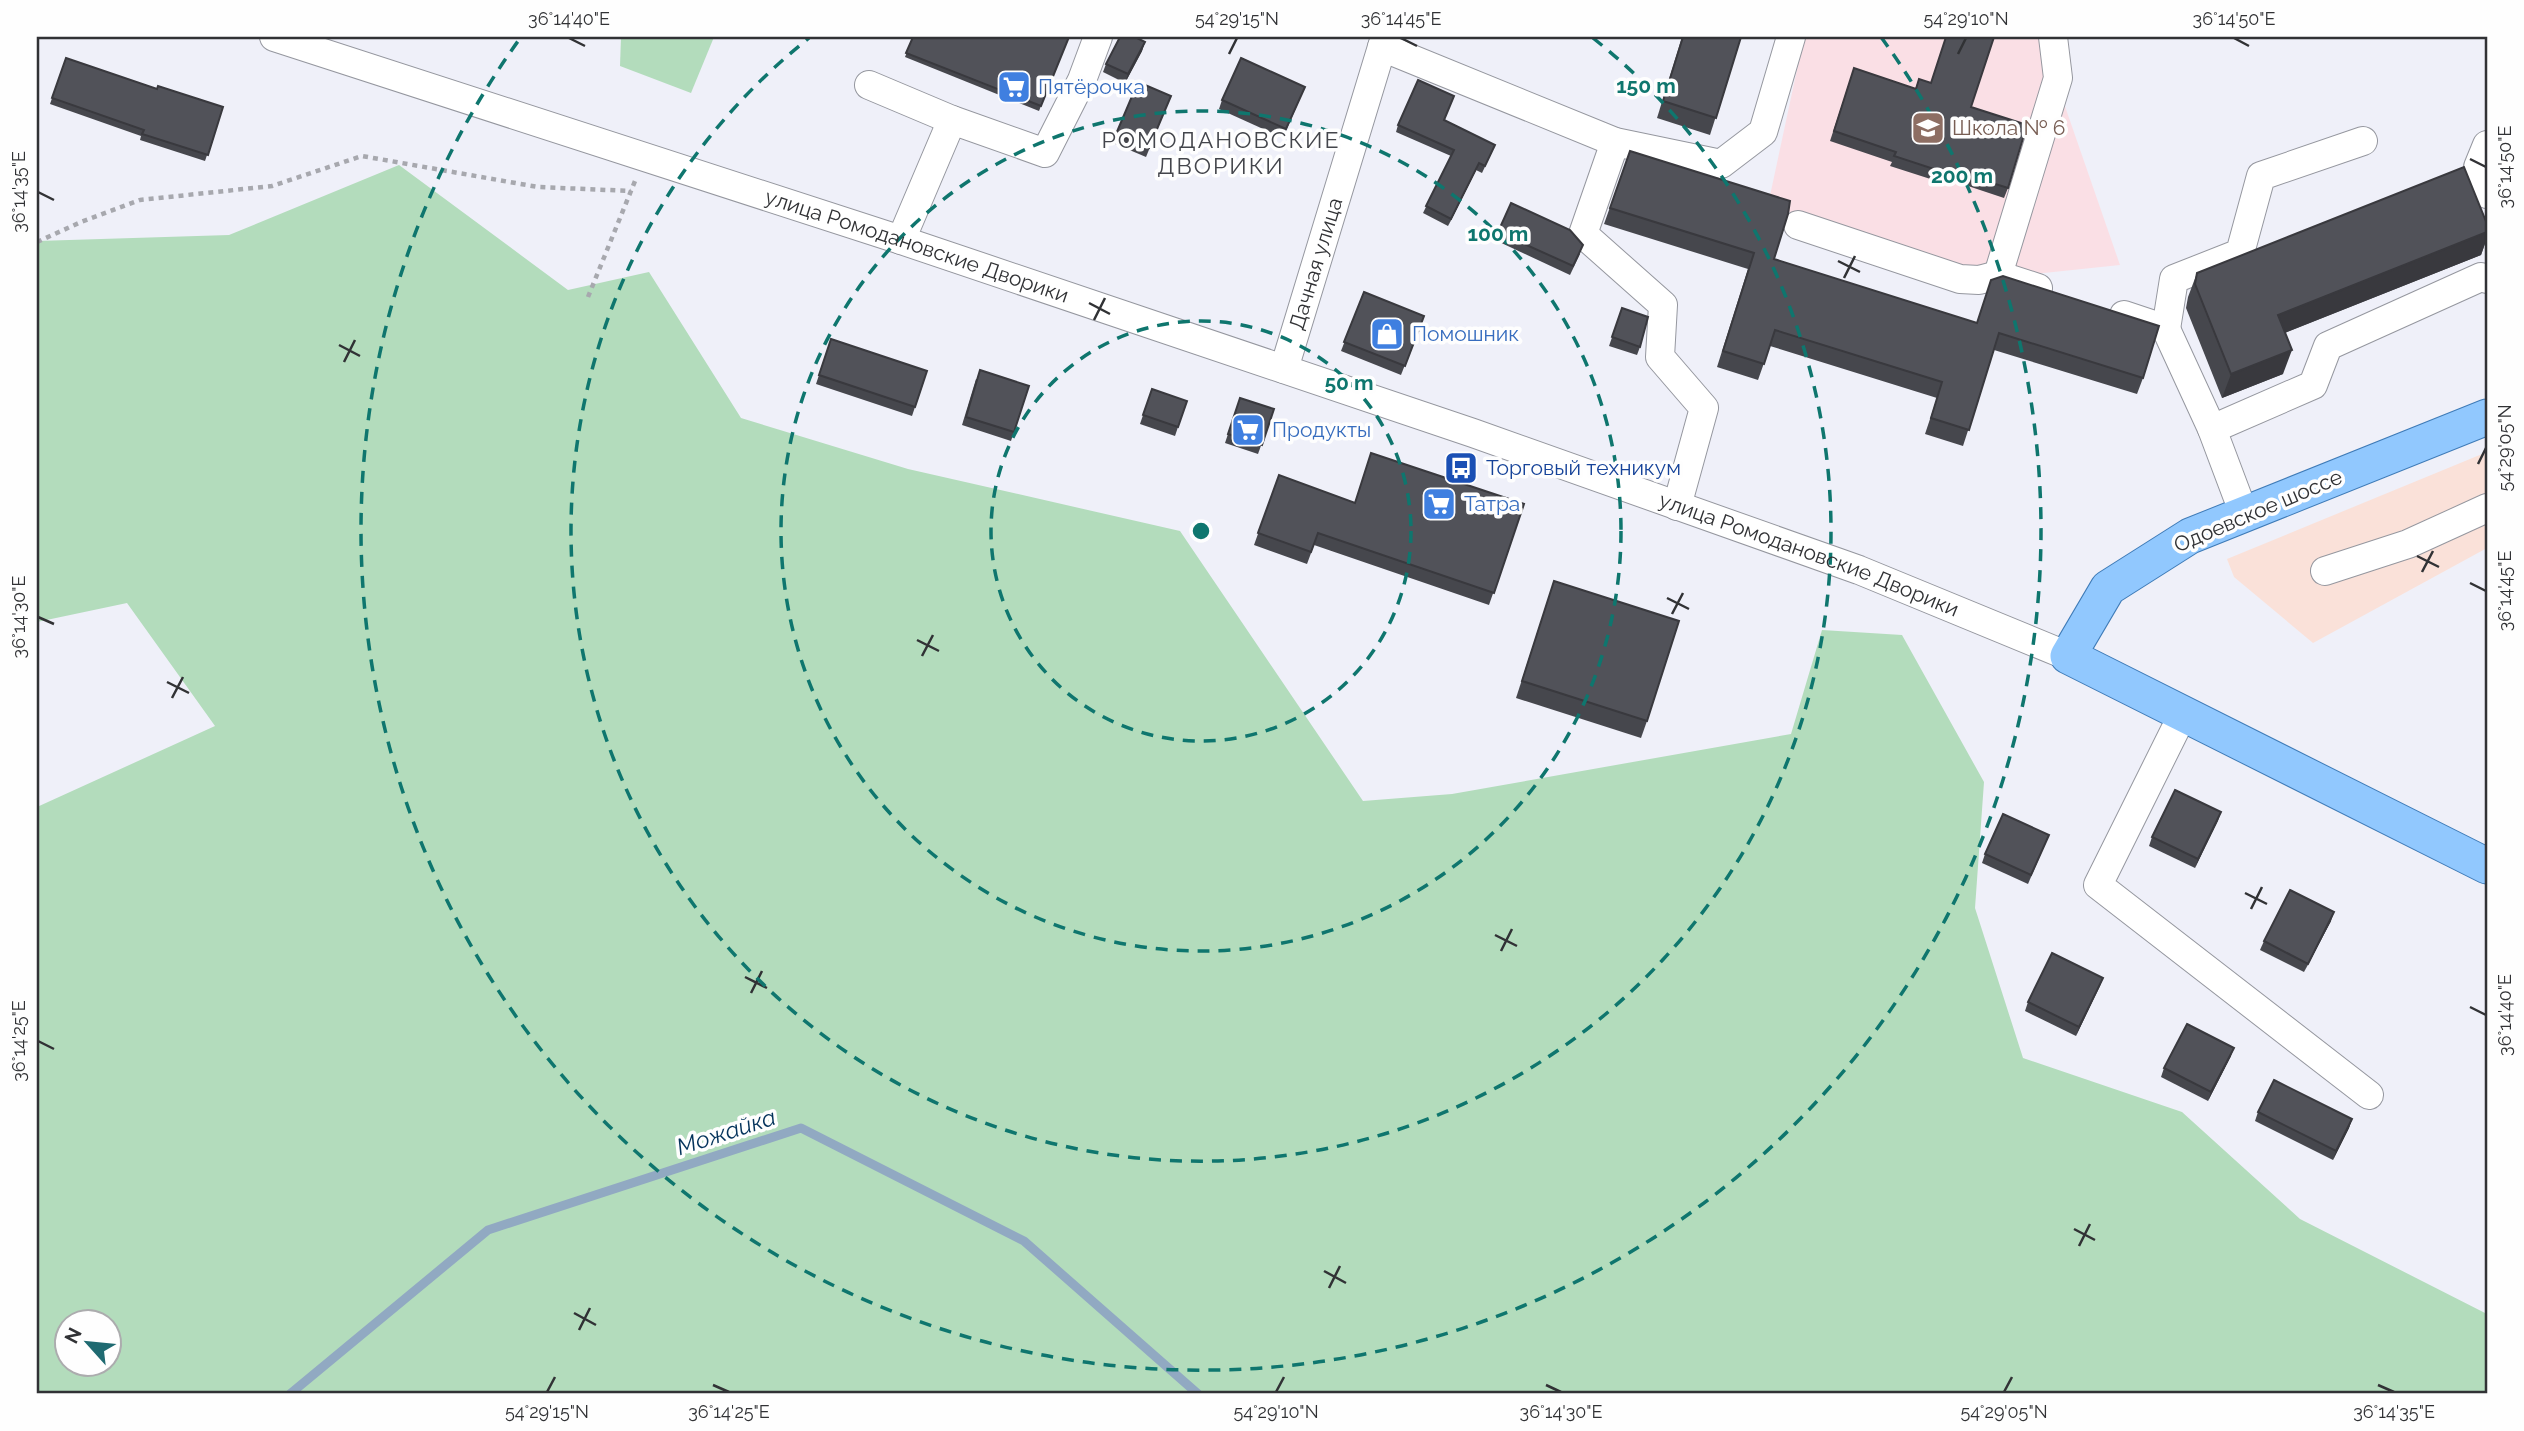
<svg xmlns="http://www.w3.org/2000/svg" width="2524" height="1431" font-family="Raleway,sans-serif">
<style>
.industrial{fill:#fae1d9}
.education{fill:#fadfe5}
.green{fill:#b3dcbc;fill-rule:evenodd}
.lines{fill:none;stroke-linecap:round;stroke-linejoin:round}
.stream{stroke:#91a9c2;stroke-width:9}
.minor-casing{stroke:#95979f;stroke-width:30}
.major-casing{stroke:#3f7bb7;stroke-width:37}
.path{stroke:#a7a8ae;stroke-width:4.5;stroke-dasharray:5 5;stroke-linecap:butt}
.minor{stroke:#fff;stroke-width:28}
.major{stroke:#91c8fe;stroke-width:35}
.wall{fill:#46474d}
.shaded-wall{fill:#39393e}
.building{fill:#515259;stroke:#39393e;stroke-width:2}
.ticks{fill:none;stroke:#313235;stroke-width:2.5}
.ring{fill:none;stroke:#0f766e;stroke-width:3.5;stroke-dasharray:12 9}
.labels{text-anchor:middle;stroke-width:7;stroke-linejoin:round;paint-order:stroke}
.shop-label{font-size:21px;fill:#366cbe;stroke:#fefefe;text-anchor:start}
.education-label{font-size:21px;fill:#785e54;stroke:#fefefe;text-anchor:start}
.street-label{font-size:21px;fill:#313235;stroke:#fefefe}
.transit-label{font-size:21px;fill:#164399;stroke:#fefefe;text-anchor:start}
.neighbourhood-label{font-size:23px;letter-spacing:2px;fill:#43454b;stroke:#fefefe}
.water-label{font-size:23px;font-style:italic;fill:#04335b;stroke:#fefefe}
.centre{fill:#0f766e;stroke:#fefefe;stroke-width:3.5}
.ring-label{font-size:21px;text-anchor:middle;font-weight:bold;fill:#0f766e;stroke:#fefefe;stroke-width:7;stroke-linejoin:round;paint-order:stroke}
.neatline{fill:none;stroke:#313235;stroke-width:2.5}
.ticks-label{font-size:18px;text-anchor:middle;fill:#313235}
</style>
<rect width="100%" height="100%" fill="#eff0f9"/>
<!-- industrial -->
<path class="industrial" d="M 2487,452 L 2487,548 L 2313,643 L 2234,577 L 2227,559 Z"/>
<!-- education -->
<path class="education" d="M 1804,37 L 2041,37 L 2120,265 L 1997,278 L 1768,205 Z"/>
<!-- green -->
<g class="green">
<path d="M 621,37 L 714,37 L 691,93 L 620,66 Z"/>
<path d="M 399,165 L 568,290 L 649,272 L 741,418 L 908,469 L 1180,531 L 1363,801 L 1452,794 L 1791,734 L 1822,630 L 1902,635 L 1984,782 L 1975,908 L 2023,1058 L 2182,1112 L 2300,1219 L 2487,1314 L 2487,1394 L 37,1394 L 37,807 L 215,726 L 127,603 L 37,622 L 37,241 L 229,235 ZM 66,1322 L 108,1322 L 108,1364 L 66,1364 Z"/>
</g>
<g class="lines">
<!-- stream -->
<path class="stream" d="M 290,1394 L 488,1230 L 801,1128 L 1024,1241 L 1198,1394"/>
<defs>
<g id="minor">
<path id="s1" d="M 274,37 L 901,240 L 1473,433 L 1859,570 L 2068,656"/>
<path d="M 1382,47 L 1615,142 L 1721,164 L 1763,132 L 1791,37"/>
<path d="M 869,85 L 952,120"/>
<path d="M 1615,142 L 1583,234 L 1663,305 L 1660,357 L 1704,408 L 1677,506"/>
<path d="M 2487,145 L 2478,167 L 2487,194"/>
<path d="M 1798,225 L 1960,279 L 1979,280 L 1998,275 L 2038,288"/>
<path d="M 901,240 L 952,120 L 1045,153 L 1082,80 L 1098,37"/>
<path d="M 1998,275 L 2058,78 L 2053,37"/>
<path d="M 2124,315 L 2166,329 L 2212,429 L 2244,514"/>
<path d="M 2166,329 L 2174,279 L 2240,253 L 2261,176 L 2363,141"/>
<path id="s2" d="M 1284,369 L 1385,37"/>
<path d="M 2212,429 L 2313,385 L 2328,346 L 2481,277 L 2487,279"/>
<path d="M 2325,571 L 2408,544 L 2487,508"/>
<path d="M 2183,714 L 2098,885 L 2369,1095"/>
</g>
<path id="major" d="M 2487,417 L 2190,536 L 2108,588 L 2068,656 L 2487,866"/>
</defs>
<!-- minor casing -->
<use href="#minor" class="minor-casing"/>
<!-- major casing -->
<use href="#major" class="major-casing"/>
<!-- path -->
<g class="path">
<path d="M 37,242 L 81,222 L 140,200 L 272,186 L 362,156 L 538,187 L 631,191"/>
<path d="M 588,297 L 635,181"/>
</g>
<!-- minor -->
<use href="#minor" class="minor"/>
<!-- major -->
<use href="#major" class="major"/>
</g>
<!-- wall -->
<g class="wall">
<path d="M 913,37 L 1069,37 L 1039,111 L 905,57 Z"/>
<path d="M 1682,37 L 1741,37 L 1710,135 L 1657,118 Z"/>
<path d="M 1145,42 L 1142,51 L 1125,83 L 1103,72 L 1106,64 Z"/>
<path d="M 66,58 L 157,89 L 223,107 L 205,161 L 140,140 L 141,136 L 50,104 Z"/>
<path d="M 1854,68 L 1915,89 L 1919,79 L 1971,107 L 2008,188 L 2004,198 L 1947,179 L 1946,184 L 1890,166 L 1892,162 L 1830,141 Z"/>
<path d="M 1305,87 L 1283,138 L 1219,109 L 1222,100 Z"/>
<path d="M 1171,96 L 1146,157 L 1113,143 L 1116,134 Z"/>
<path d="M 1444,120 L 1492,152 L 1482,173 L 1476,170 L 1448,226 L 1423,213 L 1451,156 L 1396,132 L 1398,125 Z"/>
<path d="M 1630,151 L 1774,259 L 1977,323 L 1991,280 L 2143,378 L 2137,394 L 1994,350 L 1963,446 L 1925,434 L 1937,398 L 1770,346 L 1758,380 L 1717,367 L 1748,269 L 1604,224 Z"/>
<path d="M 2487,224 L 2487,238 L 2481,255 L 2285,333 L 2283,374 L 2222,398 L 2186,308 L 2188,297 L 2197,273 Z"/>
<path d="M 1498,232 L 1580,254 L 1570,275 L 1495,240 Z"/>
<path d="M 1364,292 L 1424,316 L 1401,375 L 1341,351 Z"/>
<path d="M 1622,309 L 1640,347 L 1637,355 L 1609,346 Z"/>
<path d="M 831,339 L 927,371 L 912,416 L 816,384 Z"/>
<path d="M 976,379 L 1029,386 L 1011,441 L 962,425 Z"/>
<path d="M 1152,389 L 1178,427 L 1175,436 L 1140,424 Z"/>
<path d="M 1240,398 L 1274,409 L 1258,454 L 1225,443 Z"/>
<path d="M 1279,475 L 1354,503 L 1524,504 L 1489,605 L 1314,545 L 1307,564 L 1254,545 Z"/>
<path d="M 1554,581 L 1647,721 L 1641,738 L 1516,698 Z"/>
<path d="M 2221,812 L 2195,868 L 2149,846 L 2152,837 Z"/>
<path d="M 2049,835 L 2028,884 L 1982,863 L 1985,854 Z"/>
<path d="M 2331,921 L 2304,972 L 2260,950 L 2264,941 Z"/>
<path d="M 2103,978 L 2076,1036 L 2025,1011 L 2028,1002 Z"/>
<path d="M 2231,1056 L 2208,1101 L 2161,1077 L 2164,1068 Z"/>
<path d="M 2258,1112 L 2352,1119 L 2349,1128 L 2333,1160 L 2255,1121 Z"/>
</g>
<!-- shaded-wall -->
<g class="shaded-wall">
<path d="M 1145,42 L 1142,51 L 1125,83 L 1128,74 Z"/>
<path d="M 1479,163 L 1476,170 L 1448,226 L 1451,219 Z"/>
<path d="M 2487,232 L 2487,238 L 2481,255 L 2269,339 L 2278,315 Z"/>
<path d="M 2292,350 L 2283,374 L 2222,398 L 2231,374 Z"/>
<path d="M 2221,812 L 2218,821 L 2195,868 L 2198,859 Z"/>
<path d="M 2334,912 L 2331,921 L 2304,972 Z"/>
<path d="M 2103,978 L 2100,986 L 2076,1036 L 2079,1027 Z"/>
<path d="M 2234,1048 L 2231,1056 L 2208,1101 L 2211,1092 Z"/>
<path d="M 2352,1119 L 2349,1128 L 2333,1160 L 2336,1151 Z"/>
</g>
<!-- building -->
<g class="building">
<path d="M 913,37 L 1069,37 L 1041,106 L 906,53 Z"/>
<path d="M 1120,37 L 1135,37 L 1145,42 L 1128,74 L 1106,64 Z"/>
<path d="M 1683,37 L 1741,37 L 1716,118 L 1663,101 Z"/>
<path d="M 1946,37 L 1994,37 L 1971,107 L 2027,125 L 2008,188 L 1951,170 L 1949,174 L 1894,156 L 1896,152 L 1834,131 L 1854,68 L 1916,89 L 1919,79 L 1931,83 Z"/>
<path d="M 66,58 L 157,89 L 158,86 L 223,107 L 208,155 L 142,134 L 144,130 L 52,98 Z"/>
<path d="M 1241,58 L 1305,87 L 1286,129 L 1222,100 Z"/>
<path d="M 1418,80 L 1454,96 L 1444,120 L 1495,145 L 1485,166 L 1479,163 L 1451,219 L 1426,206 L 1454,150 L 1398,125 Z"/>
<path d="M 1138,82 L 1171,96 L 1149,148 L 1116,134 Z"/>
<path d="M 1630,151 L 1790,201 L 1788,214 L 1774,259 L 1977,323 L 1991,280 L 2003,276 L 2159,326 L 2143,378 L 1999,333 L 1969,430 L 1931,418 L 1942,382 L 1775,330 L 1764,364 L 1723,351 L 1754,253 L 1610,208 Z"/>
<path d="M 2464,167 L 2487,224 L 2487,232 L 2278,315 L 2292,350 L 2231,374 L 2195,284 L 2197,273 Z"/>
<path d="M 1511,203 L 1570,230 L 1583,245 L 1573,266 L 1498,232 Z"/>
<path d="M 1364,292 L 1424,316 L 1405,366 L 1344,342 Z"/>
<path d="M 1622,308 L 1648,317 L 1640,347 L 1612,337 Z"/>
<path d="M 831,339 L 927,371 L 915,407 L 819,375 Z"/>
<path d="M 980,370 L 1029,386 L 1014,432 L 966,417 Z"/>
<path d="M 1152,389 L 1187,401 L 1178,427 L 1143,415 Z"/>
<path d="M 1240,398 L 1274,409 L 1262,445 L 1228,434 Z"/>
<path d="M 1371,453 L 1524,504 L 1494,593 L 1318,533 L 1311,552 L 1258,533 L 1279,475 L 1355,503 Z"/>
<path d="M 1554,581 L 1679,621 L 1647,721 L 1522,681 Z"/>
<path d="M 2175,790 L 2221,812 L 2198,859 L 2152,837 Z"/>
<path d="M 2003,814 L 2049,835 L 2031,875 L 1985,854 Z"/>
<path d="M 2290,890 L 2334,912 L 2308,964 L 2264,941 Z"/>
<path d="M 2052,953 L 2103,978 L 2079,1027 L 2028,1002 Z"/>
<path d="M 2187,1024 L 2234,1048 L 2211,1092 L 2164,1068 Z"/>
<path d="M 2274,1080 L 2352,1119 L 2336,1151 L 2258,1112 Z"/>
</g>
<!-- ticks -->
<path class="ticks" d="M 569,38 L 585,46M 1401,38 L 1417,46M 2234,38 L 2249,46M 1229,54 L 1237,38M 1958,54 L 1966,38M 2470,159 L 2486,167M 38,192 L 54,200M 1838,261 L 1860,272M 1844,278 L 1855,256M 1089,303 L 1110,314M 1094,320 L 1105,298M 339,345 L 360,356M 344,362 L 355,340M 2478,464 L 2486,448M 2417,556 L 2439,567M 2422,572 L 2433,551M 2470,583 L 2486,591M 1667,598 L 1689,609M 1672,614 L 1683,593M 38,617 L 54,624M 917,640 L 939,651M 922,656 L 933,635M 167,682 L 189,693M 172,698 L 183,677M 2245,893 L 2267,904M 2251,909 L 2262,887M 1495,935 L 1517,946M 1501,951 L 1512,929M 745,977 L 767,988M 751,993 L 762,971M 2470,1007 L 2486,1015M 38,1041 L 54,1049M 2074,1229 L 2095,1240M 2079,1246 L 2090,1224M 1324,1271 L 1346,1283M 1329,1288 L 1340,1266M 574,1313 L 596,1325M 579,1330 L 590,1308M 713,1385 L 729,1392M 1546,1385 L 1561,1392M 2378,1385 L 2394,1392M 547,1392 L 555,1377M 1276,1392 L 1284,1377M 2004,1392 L 2012,1377"/>
<!-- distance rings -->
<g class="ring">
<circle cx="1201" cy="531" r="210"/>
<circle cx="1201" cy="531" r="420"/>
<path d="M1593 38A630 630 0 1 1 809 38"/>
<path d="M1881 37A840 840 0 1 1 521 37"/>
</g>
<!-- icons -->
<defs>
<symbol id="supermarket-square" viewBox="-11 -11 22 22"><rect x="-9" y="-9" width="18" height="18" rx="4" fill="#3f7fe0" stroke="#fefefe"/><path d="M-6-5.5h2.5l.6 2H6L4.5 2H-2.5L-4.4-4H-6ZM-1.5 3.2a1.3 1.3 0 1 0 .1 0ZM3 3.2a1.3 1.3 0 1 0 .1 0Z" fill="#fff"/></symbol>
<symbol id="school-square" viewBox="-11 -11 22 22"><rect x="-9" y="-9" width="18" height="18" rx="4" fill="#8d6e63" stroke="#fefefe"/><path d="M0-5L7-2L0 1L-7-2ZM-4 1L0 2.5L4 1V4Q0 6-4 4Z" fill="#fff"/></symbol>
<symbol id="shop-square" viewBox="-11 -11 22 22"><rect x="-9" y="-9" width="18" height="18" rx="4" fill="#3f7fe0" stroke="#fefefe"/><path d="M-5-2.5h2.3a2.7 3.5 0 0 1 5.4 0H5L5.5 6h-11ZM-1.5-2.5h3a1.5 2.3 0 0 0-3 0Z" fill="#fff"/></symbol>
<symbol id="bus-square" viewBox="-11 -11 22 22"><rect x="-9" y="-9" width="18" height="18" rx="4" fill="#1a4fb4" stroke="#fefefe"/><path d="M-5-6H5V4H4V6H2V4H-2V6H-4V4H-5ZM-3.5-4V0h7V-4ZM-3.5 1.2v1.5H-2V1.2ZM2 1.2v1.5H3.5V1.2Z" fill="#fff"/></symbol>
</defs>
<g fill-rule="evenodd">
<use href="#supermarket-square" x="995" y="68" width="38" height="38"/>
<use href="#school-square" x="1909" y="109" width="38" height="38"/>
<use href="#shop-square" x="1368" y="315" width="38" height="38"/>
<use href="#supermarket-square" x="1229" y="411" width="38" height="38"/>
<use href="#bus-square" x="1442" y="449" width="38" height="38"/>
<use href="#supermarket-square" x="1420" y="485" width="38" height="38"/>
</g>
<g class="labels">
<!-- shop labels -->
<g class="shop-label">
<text x="1038" y="94">Пятёрочка</text>
<text x="1412" y="341">Помошник</text>
<text x="1272" y="437">Продукты</text>
<text x="1464" y="511">Татра</text>
</g>
<!-- education labels -->
<g class="education-label">
<text x="1952" y="135">Школа № 6</text>
</g>
<!-- street labels -->
<g class="street-label">
<text dy="7" stroke="none"><textPath href="#s1" startOffset="676">улица Ромодановские Дворики</textPath></text>
<text dy="7" stroke="none"><textPath href="#s2" startOffset="110">Дачная улица</textPath></text>
<text transform="translate(2258 511) rotate(-23)" y="7">Одоевское шоссе</text>
<text dy="7" stroke="none"><textPath href="#s1" startOffset="1620">улица Ромодановские Дворики</textPath></text>
</g>
<!-- transit labels -->
<g class="transit-label">
<text x="1486" y="475">Торговый техникум</text>
</g>
<!-- neighbourhood labels -->
<g class="neighbourhood-label">
<text x="1221" y="148">РОМОДАНОВСКИЕ<tspan x="1221" dy="26">ДВОРИКИ</tspan></text>
</g>
<!-- water labels -->
<g class="water-label">
<text transform="translate(726 1132) rotate(-18)" y="8">Можайка</text>
</g>
</g>
<circle cx="1201" cy="531" r="10" class="centre"/>
<g class="ring-label">
<text x="1646" y="93">150 m</text>
<text x="1962" y="183">200 m</text>
<text x="1498" y="241">100 m</text>
<text x="1349" y="390">50 m</text>
</g>
<!-- border -->
<rect width="2524" height="1431" fill="none" stroke="#fefefe" stroke-width="77"/>
<!-- north arrow -->
<g transform="translate(88 1343) rotate(297)"><circle r="33" fill="#fefefe" stroke="#acacae" stroke-width="2"/>
<path d="M0-5L12 26L0 18L-12 26Z" fill="#1f6a71"/>
<text y="-10" font-size="19" font-weight="bold" text-anchor="middle" fill="#313235">N</text>
</g>
<rect x="38" y="38" width="2448" height="1354" class="neatline"/>
<g class="ticks-label">
<text x="569" y="25">36°14'40"E</text>
<text x="1237" y="25">54°29'15"N</text>
<text x="1401" y="25">36°14'45"E</text>
<text x="1966" y="25">54°29'10"N</text>
<text x="2234" y="25">36°14'50"E</text>
<text transform="translate(2505 167) rotate(-90)" y="6">36°14'50"E</text>
<text transform="translate(19 192) rotate(-90)" y="6">36°14'35"E</text>
<text transform="translate(2505 448) rotate(-90)" y="6">54°29'05"N</text>
<text transform="translate(2505 591) rotate(-90)" y="6">36°14'45"E</text>
<text transform="translate(19 617) rotate(-90)" y="6">36°14'30"E</text>
<text transform="translate(2505 1015) rotate(-90)" y="6">36°14'40"E</text>
<text transform="translate(19 1041) rotate(-90)" y="6">36°14'25"E</text>
<text x="547" y="1418">54°29'15"N</text>
<text x="729" y="1418">36°14'25"E</text>
<text x="1276" y="1418">54°29'10"N</text>
<text x="1561" y="1418">36°14'30"E</text>
<text x="2004" y="1418">54°29'05"N</text>
<text x="2394" y="1418">36°14'35"E</text>
</g>
</svg>
